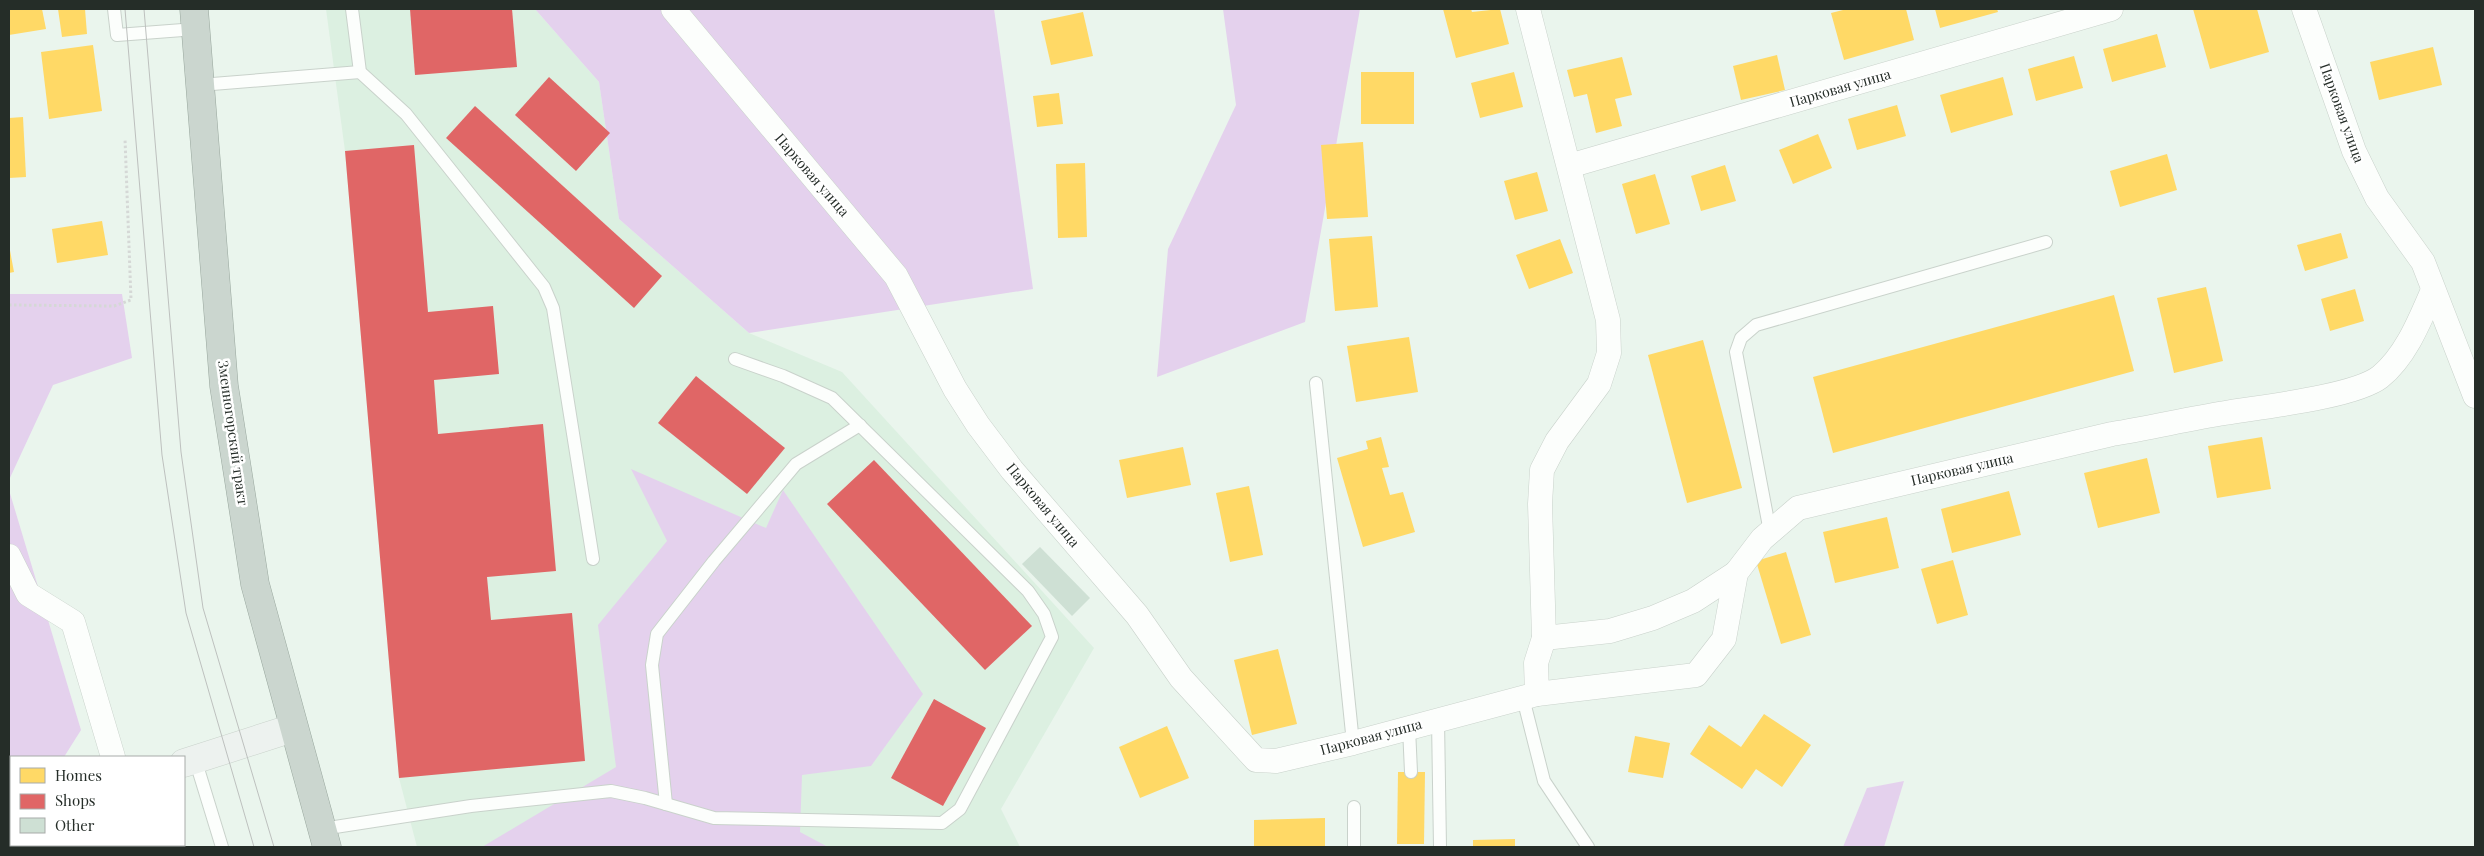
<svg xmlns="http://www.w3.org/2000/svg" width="2484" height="856" font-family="'Playfair Display',serif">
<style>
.built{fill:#dcf0e1}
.green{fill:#e4d1ed}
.homes{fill:#ffd966}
.shops{fill:#e06666}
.building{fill:#cee0d4}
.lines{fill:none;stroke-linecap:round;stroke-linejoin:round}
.lane-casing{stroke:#c9d2cb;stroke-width:14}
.street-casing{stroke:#c9d2cb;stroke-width:25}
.secondary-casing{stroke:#c9d2cb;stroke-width:29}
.highway-casing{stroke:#99a79e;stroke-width:29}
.path{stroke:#d5d8d6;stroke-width:3;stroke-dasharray:2.5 2.5;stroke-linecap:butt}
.lane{stroke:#fcfefc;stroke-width:12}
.street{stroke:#fcfefc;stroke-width:24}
.secondary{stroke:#edf2ef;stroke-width:28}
.highway{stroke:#cbd6cf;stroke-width:28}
.tram{stroke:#bdc0be;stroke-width:1}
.labels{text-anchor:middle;stroke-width:5;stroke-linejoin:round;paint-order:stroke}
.street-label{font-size:14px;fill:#252d28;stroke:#fff}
</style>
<rect width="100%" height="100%" fill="#eaf5ed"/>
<!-- built -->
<path class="built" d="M 326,9 L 535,9 L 599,82 L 619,219 L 749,333 L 842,372 L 1094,648 L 1001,809 L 1020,847 L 417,847 L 399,778 L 345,151 Z"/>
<!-- green -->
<g class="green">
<path d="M 535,9 L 994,9 L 1033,289 L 749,333 L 619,219 L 599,82 Z"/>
<path d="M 1223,9 L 1360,9 L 1305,322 L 1157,377 L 1168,249 L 1236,105 Z"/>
<path d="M 9,294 L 122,294 L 132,358 L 53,385 L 9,480 Z"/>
<path d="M 631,469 L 766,528 L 783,490 L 923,694 L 871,766 L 802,775 L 800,832 L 828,847 L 482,847 L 616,767 L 598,625 L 667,541 Z"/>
<path d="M 9,490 L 81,730 L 64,757 L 11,757 L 11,790 L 9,791 Z"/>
<path d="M 1904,781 L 1884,847 L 1843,847 L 1867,788 Z"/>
</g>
<!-- homes -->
<g class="homes">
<path d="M 9,9 L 42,9 L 46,29 L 9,35 Z"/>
<path d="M 58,9 L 85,9 L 87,34 L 62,37 Z"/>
<path d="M 1443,9 L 1471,9 L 1472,12 L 1500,9 L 1509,44 L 1456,58 Z"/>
<path d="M 1847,9 L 1906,9 L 1914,40 L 1844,60 L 1831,13 Z"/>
<path d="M 1935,9 L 1997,9 L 1998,12 L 1940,28 Z"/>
<path d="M 2193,9 L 2257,9 L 2269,52 L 2210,69 Z"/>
<path d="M 1083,12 L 1093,56 L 1051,65 L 1041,21 Z"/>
<path d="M 2157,34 L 2166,67 L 2112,82 L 2103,49 Z"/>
<path d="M 93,45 L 102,111 L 49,119 L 41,52 Z"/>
<path d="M 2433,47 L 2442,85 L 2379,100 L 2370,62 Z"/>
<path d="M 1777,55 L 1785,90 L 1741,100 L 1733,66 Z"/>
<path d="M 2074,56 L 2083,88 L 2036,101 L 2028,69 Z"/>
<path d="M 1622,57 L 1632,95 L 1615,99 L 1622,126 L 1596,133 L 1587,94 L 1574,97 L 1567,70 Z"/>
<rect x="1361" y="72" width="53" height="52"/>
<path d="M 1514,72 L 1523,107 L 1480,118 L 1471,83 Z"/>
<path d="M 2003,77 L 2013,115 L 1951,133 L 1940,95 Z"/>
<path d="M 1059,93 L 1063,124 L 1037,127 L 1033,96 Z"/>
<path d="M 1897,105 L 1906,136 L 1857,150 L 1848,119 Z"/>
<path d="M 23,117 L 26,177 L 9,178 L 9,118 Z"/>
<path d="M 1818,134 L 1832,168 L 1793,184 L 1779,150 Z"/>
<path d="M 1363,142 L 1368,217 L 1327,219 L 1321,145 Z"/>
<path d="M 2167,154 L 2177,190 L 2120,207 L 2110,171 Z"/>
<path d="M 1085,163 L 1087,237 L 1058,238 L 1056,164 Z"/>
<path d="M 1725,165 L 1736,201 L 1701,211 L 1691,176 Z"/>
<path d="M 1537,172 L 1548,211 L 1515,220 L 1504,181 Z"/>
<path d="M 1655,174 L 1670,224 L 1636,234 L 1622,184 Z"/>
<path d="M 102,221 L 108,255 L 57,263 L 52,229 Z"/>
<path d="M 2341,233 L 2348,258 L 2305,271 L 2297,245 Z"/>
<path d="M 1372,236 L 1378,307 L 1335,311 L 1329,239 Z"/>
<path d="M 1560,239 L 1573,273 L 1529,289 L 1516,255 Z"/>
<path d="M 9,245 L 14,272 L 9,273 Z"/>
<path d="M 2206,287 L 2223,361 L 2174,373 L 2157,298 Z"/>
<path d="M 2355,289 L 2364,321 L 2330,331 L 2321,299 Z"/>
<path d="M 2114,295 L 2134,371 L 1833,453 L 1813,377 Z"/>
<path d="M 1409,337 L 1418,392 L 1356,402 L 1347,346 Z"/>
<path d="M 1703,340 L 1742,488 L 1687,503 L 1648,355 Z"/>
<path d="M 1381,437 L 1389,467 L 1382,468 L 1390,495 L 1403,492 L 1415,532 L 1363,547 L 1337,458 L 1368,449 L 1366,441 Z"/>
<path d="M 2262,437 L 2271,489 L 2217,498 L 2208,446 Z"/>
<path d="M 1183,447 L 1191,485 L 1127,498 L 1119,460 Z"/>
<path d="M 2147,458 L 2160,513 L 2098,528 L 2084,473 Z"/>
<path d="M 1249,486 L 1263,555 L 1230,562 L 1216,493 Z"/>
<path d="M 2009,491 L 2021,535 L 1952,553 L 1941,509 Z"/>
<path d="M 1887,517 L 1899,568 L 1835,583 L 1823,532 Z"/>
<path d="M 1786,552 L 1811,635 L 1781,644 L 1756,561 Z"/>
<path d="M 1953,560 L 1968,615 L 1937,624 L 1921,569 Z"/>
<path d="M 1278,649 L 1297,724 L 1252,735 L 1234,660 Z"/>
<path d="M 1764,714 L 1811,745 L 1782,787 L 1756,769 L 1742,789 L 1690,754 L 1709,725 L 1741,747 Z"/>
<path d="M 1167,726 L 1189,778 L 1140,798 L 1119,747 Z"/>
<path d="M 1635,736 L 1670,743 L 1663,778 L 1628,772 Z"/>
<path d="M 1398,772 L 1425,772 L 1424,844 L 1397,844 Z"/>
<path d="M 1325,818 L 1325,847 L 1254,847 L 1254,820 Z"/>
<path d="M 1515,839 L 1515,847 L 1473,847 L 1473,840 Z"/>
</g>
<!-- shops -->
<g class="shops">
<path d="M 410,9 L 512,9 L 517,67 L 415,75 Z"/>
<path d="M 549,77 L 610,133 L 576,171 L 515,115 Z"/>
<path d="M 475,106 L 662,276 L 634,308 L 446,138 Z"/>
<path d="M 414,145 L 428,312 L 493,306 L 499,374 L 434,380 L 438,434 L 543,424 L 556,571 L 487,577 L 491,620 L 572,613 L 585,761 L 399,778 L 345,151 Z"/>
<path d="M 696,376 L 785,448 L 747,494 L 658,423 Z"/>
<path d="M 874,460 L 1032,626 L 985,670 L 827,504 Z"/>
<path d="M 934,699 L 986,728 L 943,806 L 891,778 Z"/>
</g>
<!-- building -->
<path class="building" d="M 1040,547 L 1090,598 L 1072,616 L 1022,564 Z"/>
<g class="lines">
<defs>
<g id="lane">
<path d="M 114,9 L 117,35 L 196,29"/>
<path d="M 352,9 L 360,72 L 406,114 L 544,287 L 553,308 L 593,559"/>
<path d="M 200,85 L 360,72"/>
<path d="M 1316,383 L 1353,743"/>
<path d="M 1770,532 L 1736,352 L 1741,338 L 1756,325 L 2046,242"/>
<path d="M 1523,698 L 1544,781 L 1588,847"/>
<path d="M 1438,720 L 1440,847"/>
<path d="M 1409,728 L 1411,772"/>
<path d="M 195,759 L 222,847"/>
<path d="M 666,804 L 652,665 L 657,634 L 714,561 L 796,464 L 860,425"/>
<path d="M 1354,807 L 1354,847"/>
<path d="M 322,829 L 471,806 L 611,791 L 645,798 L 714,818 L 942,823 L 960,809 L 1052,637 L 1044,614 L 1028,591 L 832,398 L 783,376 L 735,359"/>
</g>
<g id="street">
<path d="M 673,9 L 896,276 L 955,389 L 978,425 L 1012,470 L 1137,615 L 1181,678 L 1256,760 L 1276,761 L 1353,743 L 1537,694 L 1536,663 L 1544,638 L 1540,504 L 1542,470 L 1557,441 L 1599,384 L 1609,353 L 1608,320 L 1528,9"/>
<path d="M 2304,9 L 2354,151 L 2377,198 L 2423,262 L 2475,396"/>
<path d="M 1569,166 L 2111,9"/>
<path d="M 9,556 L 28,594 L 73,622 L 113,757"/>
<path d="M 1544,638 L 1610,631 L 1653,618 L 1693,601 L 1736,573"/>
<path d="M 1537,694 L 1696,675 L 1724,639 L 1736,573 L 1762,539 L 1798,508 L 2112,434 C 2150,428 2187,419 2225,413 C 2260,407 2354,397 2380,377 C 2406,356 2420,320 2433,290"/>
</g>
<g id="secondary">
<path d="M 184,763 L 293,728"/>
<path d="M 9,830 L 11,829"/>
</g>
<path id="highway" d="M 194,9 L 224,386 L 239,481 L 255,584 L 327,847"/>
</defs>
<!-- lane casing -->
<use href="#lane" class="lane-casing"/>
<!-- street casing -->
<use href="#street" class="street-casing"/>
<!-- secondary casing -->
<use href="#secondary" class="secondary-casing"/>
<!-- highway casing -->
<use href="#highway" class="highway-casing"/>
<!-- path -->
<g class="path">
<path d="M 9,305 L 114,306 L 131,300 L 125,139"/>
<path d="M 9,790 L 11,788"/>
</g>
<!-- lane -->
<use href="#lane" class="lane"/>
<!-- street -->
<use href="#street" class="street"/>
<!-- secondary -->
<use href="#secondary" class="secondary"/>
<!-- highway -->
<use href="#highway" class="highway"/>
<!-- tram -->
<g class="tram">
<path d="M 125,9 L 162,455 L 186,613 L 254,847"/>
<path d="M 144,9 L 181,452 L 203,608 L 274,847"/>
</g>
</g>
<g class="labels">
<!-- street labels -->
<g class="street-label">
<text transform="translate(1840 88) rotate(-16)" y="5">Парковая улица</text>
<text transform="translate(2342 113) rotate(70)" y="5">Парковая улица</text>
<text transform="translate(812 175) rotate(49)" y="5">Парковая улица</text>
<text transform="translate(233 433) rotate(82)" y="5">Змеиногорский тракт</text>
<text transform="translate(1962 469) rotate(-13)" y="5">Парковая улица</text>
<text transform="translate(1043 505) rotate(50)" y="5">Парковая улица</text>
<text transform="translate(1371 737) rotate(-15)" y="5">Парковая улица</text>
</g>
</g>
<!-- border -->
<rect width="2484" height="856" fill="none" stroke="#252d28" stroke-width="20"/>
<!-- legend -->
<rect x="10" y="756" width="175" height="90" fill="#ffffff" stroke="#a8aba9"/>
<rect x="20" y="768" width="25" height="15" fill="#ffd966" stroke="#a8aba9"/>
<text x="55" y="781" font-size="15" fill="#252d28">Homes</text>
<rect x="20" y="794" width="25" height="15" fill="#e06666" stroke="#a8aba9"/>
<text x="55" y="806" font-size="15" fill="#252d28">Shops</text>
<rect x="20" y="818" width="25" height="15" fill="#cee0d4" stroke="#a8aba9"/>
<text x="55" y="831" font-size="15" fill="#252d28">Other</text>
</svg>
